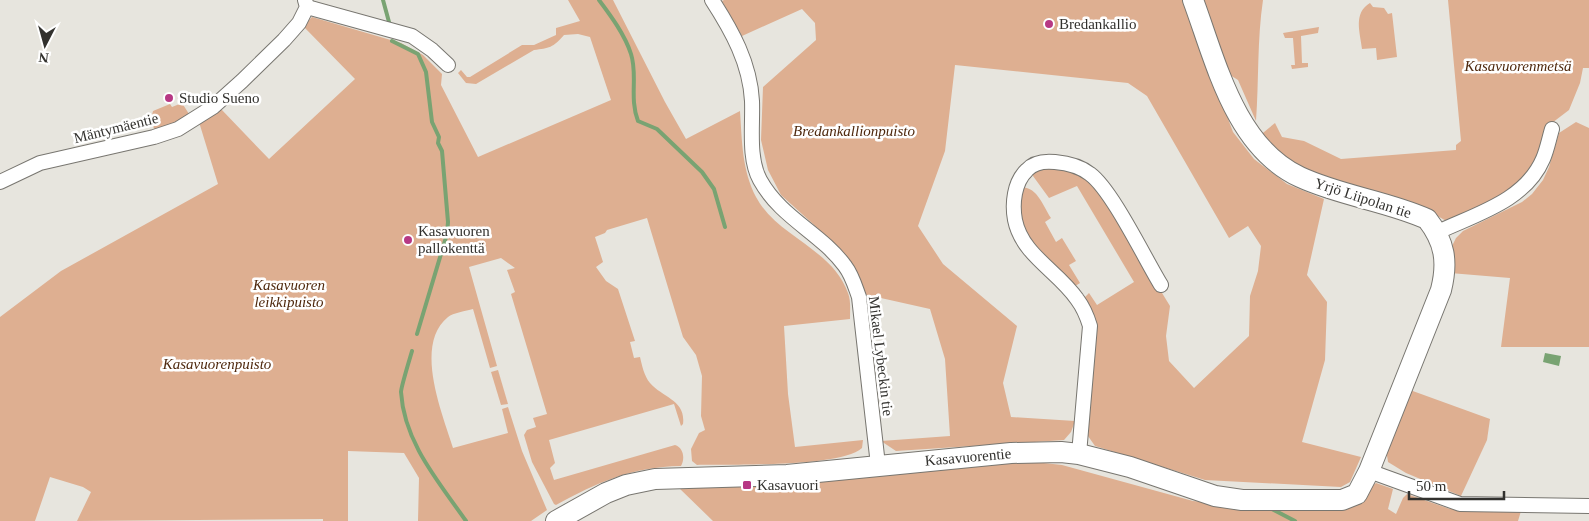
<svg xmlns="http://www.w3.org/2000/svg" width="1589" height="521" font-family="'Times New Roman',serif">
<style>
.green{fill:#deaf91}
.water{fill:#79a372}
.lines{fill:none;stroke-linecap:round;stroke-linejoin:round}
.stream{stroke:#79a372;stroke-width:4}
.street-casing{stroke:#787670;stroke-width:16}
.secondary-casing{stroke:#787670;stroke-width:22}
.street{stroke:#fff;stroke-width:14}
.secondary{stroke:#fff;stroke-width:20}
.poi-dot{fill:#b73884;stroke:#fff;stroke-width:2}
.labels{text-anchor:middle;stroke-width:5;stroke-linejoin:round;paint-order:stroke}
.poi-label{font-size:15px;fill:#32312e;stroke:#fff;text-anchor:start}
.park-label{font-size:15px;font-style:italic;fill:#4f290e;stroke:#fff}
.street-label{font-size:15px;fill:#32312e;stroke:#fff}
</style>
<rect width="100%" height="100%" fill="#e7e5de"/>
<!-- green -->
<g class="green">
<path d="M 568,0 L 613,0 L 665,102 L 686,139 L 740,111 C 742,141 742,170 756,197 C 777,237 832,248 848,293 C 851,300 850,311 850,319 L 784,326 L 788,394 L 795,447 L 863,440 L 862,448 C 839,468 730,464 697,465 L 692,461 L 691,449 L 699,433 L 705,430 L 701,416 L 702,376 L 696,355 L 683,337 L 647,218 L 607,230 L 605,233 L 595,237 L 603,262 L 596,267 L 606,281 L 618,289 L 635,341 L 630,342 L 634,358 L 640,357 C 642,365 644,376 650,383 C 663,398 686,400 683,424 L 681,426 L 674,404 L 549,440 L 555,463 L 550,468 L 554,480 L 675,445 C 684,448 685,459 681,466 C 632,467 598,482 556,505 L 554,504 L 532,462 L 524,435 L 527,430 L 536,427 L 533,418 L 547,414 L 511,294 L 515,292 L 507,270 L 515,268 L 501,258 L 469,267 L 497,366 L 490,368 L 473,309 C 466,311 453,313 448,317 C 413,345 443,415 453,448 L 508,433 L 502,409 L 508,407 L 522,451 L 547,510 L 531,521 L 418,521 L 419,478 L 404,453 L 348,451 L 348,521 L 323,521 L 323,519 L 77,521 L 91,492 L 83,487 L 50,477 L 35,521 L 0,521 L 0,317 L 61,271 L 218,184 L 199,122 L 221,109 L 269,159 L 355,79 L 303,26 L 312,17 L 401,43 L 423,55 L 442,74 L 441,85 L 478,157 L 611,100 L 590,37 L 578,34 L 564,35 C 553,48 549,48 534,50 L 476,84 L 466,83 L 458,73 L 461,70 L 467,77 L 470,77 L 522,45 L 534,45 L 556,35 L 556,28 L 580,21 Z"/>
<path d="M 724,0 L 1183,0 L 1233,132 L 1254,159 L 1287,184 L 1324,199 L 1307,275 L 1327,302 L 1325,360 L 1302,442 L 1361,457 L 1350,482 L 1341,487 L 1205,480 L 1095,446 L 1088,436 L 1095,338 L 1083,299 L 1089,293 L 1097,305 L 1134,282 L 1077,186 L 1049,198 L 1033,176 L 1033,172 L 1036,169 C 1062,165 1076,170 1097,187 L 1170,306 L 1166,336 L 1169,361 L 1194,388 L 1249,336 L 1250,296 L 1258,271 L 1261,246 L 1248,226 L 1229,238 L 1147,96 L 1128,83 L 955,65 L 945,151 L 918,226 L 943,264 L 1017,326 L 1003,383 L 1011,417 L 1075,421 L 1071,432 L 1064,440 L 896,451 L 881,441 L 950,436 L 945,359 L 930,309 L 863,294 L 850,262 L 813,224 L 781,195 L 768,170 L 761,140 L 763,87 L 816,40 L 815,23 L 802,9 L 742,36 L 722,1 Z"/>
<path d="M 1200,0 L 1263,0 C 1257,40 1259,81 1256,121 L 1238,80 L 1230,75 Z"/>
<path d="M 1448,0 L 1589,0 L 1589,68 L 1583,68 L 1580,83 L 1569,110 L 1548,126 L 1534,167 L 1516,188 L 1488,204 L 1448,222 L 1422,207 L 1313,177 L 1258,137 L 1275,123 L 1282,137 L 1304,141 L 1341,159 L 1456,150 L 1456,145 L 1461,141 Z"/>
<path d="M 1370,3 L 1373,7 L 1384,8 L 1388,14 L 1392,13 L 1397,57 L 1377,60 L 1376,48 L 1362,49 C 1360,32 1353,13 1370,3 Z"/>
<path d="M 1319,27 L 1318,33 L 1301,36 L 1302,63 L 1308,63 L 1308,67 L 1292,69 L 1291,65 L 1295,65 L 1293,38 L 1285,38 L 1283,33 Z"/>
<path d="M 182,103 L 189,114 L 177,124 L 154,129 L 151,119 L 153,111 L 170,104 L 172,107 Z"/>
<path d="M 1576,122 L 1589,128 L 1589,347 L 1501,347 L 1510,278 L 1450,273 L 1453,244 L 1456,238 L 1463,231 L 1522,202 L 1532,194 L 1543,180 L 1549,167 L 1559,133 Z"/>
<path d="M 1022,187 C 1038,188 1043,206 1051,218 L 1045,222 L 1056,242 L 1062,238 L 1076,261 L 1069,265 L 1080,283 L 1072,288 L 1030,245 L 1018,217 Z"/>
<path d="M 498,370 L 508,404 L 501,405 L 491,372 Z"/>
<path d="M 1410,390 L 1490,419 L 1487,440 L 1461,496 L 1406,473 L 1388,462 L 1386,449 Z"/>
<path d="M 1026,461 L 1062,465 L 1193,501 L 1255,507 L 1372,486 L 1376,483 L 1393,489 L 1388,509 L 1396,514 L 1403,498 L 1407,494 L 1450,509 L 1521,511 L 1518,521 L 713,521 L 678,487 L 742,487 L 743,489 L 752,489 L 752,487 L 774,487 L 778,484 Z"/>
</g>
<!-- water -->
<path class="water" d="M 1545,353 L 1561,356 L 1559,366 L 1543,362 Z"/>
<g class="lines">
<!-- stream -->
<g class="stream">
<path d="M 383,0 L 389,22"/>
<path d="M 599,0 C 611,16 625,35 631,54 C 638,75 629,98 638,121 L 657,129 L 702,172 L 714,189 L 725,227"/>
<path d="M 392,41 L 418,54 L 426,72 L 432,122 L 439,137 L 438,143 L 442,151 L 448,222 L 447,234 L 417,334"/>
<path d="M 412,351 C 410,358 401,387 401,392 C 404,442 438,481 466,521"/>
<path d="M 1270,508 L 1295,521"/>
</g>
<defs>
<g id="street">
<path d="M 712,0 C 732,31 750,63 752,101 C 753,126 748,158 760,180 C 781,218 821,233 845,266 C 852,275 855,286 859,297 L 878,465"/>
<path d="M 307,7 L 412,36 L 432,50 L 448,65"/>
<path d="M 0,182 L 40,163 L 154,137 L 178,129 L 213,107 L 242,81 L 284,40 L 299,23 L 307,7 L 305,0"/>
<path d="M 1438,232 C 1476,214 1525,201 1543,159 C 1547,150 1549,139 1552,129"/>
<path d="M 1079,454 L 1090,326 C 1087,316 1083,307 1077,299 C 1058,271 1022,255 1015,220 C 1012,204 1014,182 1027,170 C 1034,162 1045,161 1055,162 C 1066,163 1080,166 1090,174 C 1112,190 1145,259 1161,285"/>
<path d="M 1369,471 L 1460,504 L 1589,506"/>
</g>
<path id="secondary" d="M 556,521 L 606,493 L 626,485 L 655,479 L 787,475 L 1011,453 L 1061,452 L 1079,454 L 1130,467 L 1215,496 L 1242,500 L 1342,500 L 1357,494 L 1369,471 L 1441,290 C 1448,262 1445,242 1427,219 C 1387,201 1341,196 1300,177 C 1235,147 1216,62 1193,0"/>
</defs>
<!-- street casing -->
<use href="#street" class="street-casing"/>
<!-- secondary casing -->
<use href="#secondary" class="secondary-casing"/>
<!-- street -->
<use href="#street" class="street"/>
<!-- secondary -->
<use href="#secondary" class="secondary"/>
</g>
<!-- markers -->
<g class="poi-dot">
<circle cx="1049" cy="24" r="5"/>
<circle cx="169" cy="98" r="5"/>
<circle cx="408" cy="240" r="5"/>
<rect x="742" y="480" width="10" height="10" rx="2.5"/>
</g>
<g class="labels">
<!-- poi labels -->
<g class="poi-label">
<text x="1059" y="29">Bredankallio</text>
<text x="179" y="103">Studio Sueno</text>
<text x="418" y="236">Kasavuoren<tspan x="418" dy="17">pallokenttä</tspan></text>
<text x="757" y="490">Kasavuori</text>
</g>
<!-- park labels -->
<g class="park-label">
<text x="1518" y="71">Kasavuorenmetsä</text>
<text x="854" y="136">Bredankallionpuisto</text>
<text x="289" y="290">Kasavuoren<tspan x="289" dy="17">leikkipuisto</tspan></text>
<text x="217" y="369">Kasavuorenpuisto</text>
</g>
<!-- street labels -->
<g class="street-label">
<text transform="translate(116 128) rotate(-14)" y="5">Mäntymäentie</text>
<text transform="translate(1363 198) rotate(18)" y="5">Yrjö Liipolan tie</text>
<text transform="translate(881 356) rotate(83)" y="5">Mikael Lybeckin tie</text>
<text transform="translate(968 457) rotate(-5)" y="5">Kasavuorentie</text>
</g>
</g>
<!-- north arrow -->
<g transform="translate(45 45) rotate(186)" stroke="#ffffff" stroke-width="4" paint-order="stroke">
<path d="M0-4L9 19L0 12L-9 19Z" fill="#32312e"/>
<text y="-8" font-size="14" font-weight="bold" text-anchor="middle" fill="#32312e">N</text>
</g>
<!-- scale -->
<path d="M1409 491v8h95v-8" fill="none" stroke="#32312e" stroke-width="2.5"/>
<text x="1416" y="491" font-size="15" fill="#32312e" stroke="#ffffff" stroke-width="4" paint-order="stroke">50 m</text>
</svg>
